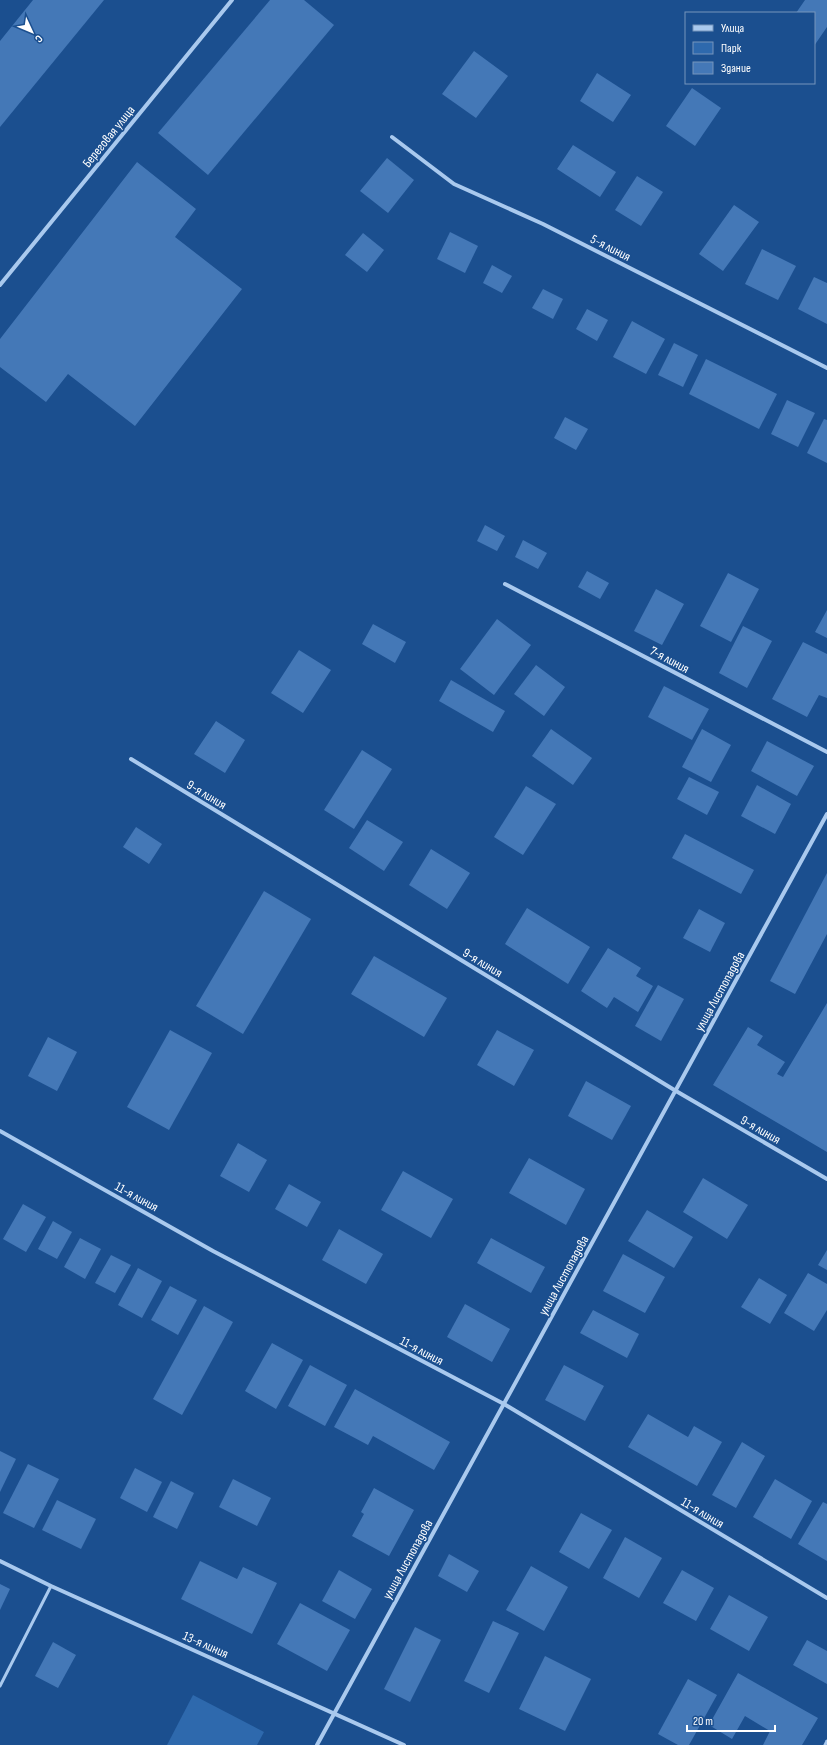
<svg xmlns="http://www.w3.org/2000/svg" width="827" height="1745" font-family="'Sofia Sans Condensed',sans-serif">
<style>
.green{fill:#2e69ad}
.building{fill:#4478b7}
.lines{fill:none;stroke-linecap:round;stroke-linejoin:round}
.service{stroke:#a9c9ee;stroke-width:3}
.minor{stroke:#a9c9ee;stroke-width:4}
.labels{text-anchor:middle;stroke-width:3.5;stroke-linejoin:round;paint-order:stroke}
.street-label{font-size:13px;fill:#fff;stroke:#1b4f8f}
</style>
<rect width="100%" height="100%" fill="#1b4f8f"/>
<!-- green -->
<path class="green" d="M 193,1695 L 264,1732 L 257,1745 L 167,1745 Z"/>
<!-- building -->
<g class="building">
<path d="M 33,0 L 104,0 L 0,127 L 0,41 Z"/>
<path d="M 270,0 L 304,0 L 334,25 L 208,175 L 158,133 Z"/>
<path d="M 805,0 L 827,0 L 827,27 L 814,46 L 814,13 L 796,13 Z"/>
<path d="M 474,51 L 508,76 L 476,118 L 442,94 Z"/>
<path d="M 597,73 L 631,95 L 613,122 L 580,101 Z"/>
<path d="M 692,88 L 721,108 L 695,146 L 666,126 Z"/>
<path d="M 573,145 L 616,172 L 600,197 L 557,169 Z"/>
<path d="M 387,158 L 414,180 L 388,213 L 360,191 Z"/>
<path d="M 137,162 L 196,209 L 175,237 L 242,289 L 135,426 L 68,374 L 46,402 L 0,367 L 0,339 Z"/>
<path d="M 637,176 L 663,192 L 641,226 L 615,210 Z"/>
<path d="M 734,205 L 759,222 L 723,271 L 699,254 Z"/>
<path d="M 450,232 L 478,246 L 465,273 L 437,259 Z"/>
<path d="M 363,233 L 384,250 L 367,272 L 345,255 Z"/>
<path d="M 762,249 L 796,266 L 778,300 L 745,284 Z"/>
<path d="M 492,265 L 512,276 L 502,293 L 483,283 Z"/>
<path d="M 814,277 L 827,283 L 827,324 L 798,309 Z"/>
<path d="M 543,289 L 563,299 L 553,319 L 532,308 Z"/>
<path d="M 587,309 L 608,320 L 597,341 L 576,329 Z"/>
<path d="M 632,321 L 665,339 L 646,374 L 613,357 Z"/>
<path d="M 674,343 L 698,355 L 683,387 L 658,375 Z"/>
<path d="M 706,359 L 777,394 L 759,429 L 689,394 Z"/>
<path d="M 787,400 L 815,413 L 798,447 L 771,434 Z"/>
<path d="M 565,417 L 588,429 L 576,450 L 554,438 Z"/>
<path d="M 824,419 L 827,420 L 827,463 L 807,453 Z"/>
<path d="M 485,525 L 505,536 L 497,551 L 477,541 Z"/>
<path d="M 523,540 L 547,553 L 538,569 L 515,557 Z"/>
<path d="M 587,571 L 609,583 L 600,599 L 578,587 Z"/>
<path d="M 728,573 L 759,589 L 731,642 L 700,626 Z"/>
<path d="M 656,589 L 684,604 L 662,645 L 634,631 Z"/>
<path d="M 827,610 L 827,638 L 815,632 Z"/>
<path d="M 497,619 L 531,645 L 494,695 L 460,669 Z"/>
<path d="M 373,624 L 406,642 L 395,663 L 362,644 Z"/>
<path d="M 743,626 L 772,641 L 747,688 L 719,673 Z"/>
<path d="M 803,642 L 827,654 L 827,698 L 819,695 L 807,717 L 772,699 Z"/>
<path d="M 299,650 L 331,670 L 303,713 L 271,693 Z"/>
<path d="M 536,665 L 565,687 L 544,716 L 514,694 Z"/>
<path d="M 451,680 L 505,711 L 493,732 L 439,701 Z"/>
<path d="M 664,686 L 709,709 L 692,740 L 648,717 Z"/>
<path d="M 216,721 L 245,740 L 225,773 L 194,754 Z"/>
<path d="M 551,729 L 592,758 L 573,785 L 532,756 Z"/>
<path d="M 702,729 L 731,745 L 711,782 L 682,767 Z"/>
<path d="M 767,741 L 814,766 L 797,796 L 751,771 Z"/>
<path d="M 362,750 L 392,769 L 354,829 L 324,810 Z"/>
<path d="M 689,777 L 719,792 L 707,815 L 677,799 Z"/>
<path d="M 757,785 L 791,804 L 775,834 L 741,816 Z"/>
<path d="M 526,786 L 556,804 L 523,855 L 494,837 Z"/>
<path d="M 367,820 L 403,842 L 384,871 L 349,848 Z"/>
<path d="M 136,827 L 162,844 L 149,864 L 123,847 Z"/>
<path d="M 685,834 L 754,870 L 741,894 L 672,858 Z"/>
<path d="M 431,849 L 470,873 L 447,909 L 409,885 Z"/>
<path d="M 827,873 L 827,934 L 795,994 L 770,981 Z"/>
<path d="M 264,891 L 311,919 L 243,1034 L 196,1006 Z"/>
<path d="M 527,908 L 590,947 L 568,984 L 505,944 Z"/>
<path d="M 699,909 L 725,923 L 710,952 L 683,938 Z"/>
<path d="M 608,948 L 641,968 L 636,976 L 653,986 L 638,1012 L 614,997 L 607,1008 L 581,991 Z"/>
<path d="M 374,956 L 447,998 L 424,1037 L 351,994 Z"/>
<path d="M 658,985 L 684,999 L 661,1041 L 635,1026 Z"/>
<path d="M 827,1003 L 827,1152 L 713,1085 L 748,1027 L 763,1036 L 757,1045 L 785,1062 L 777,1074 L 783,1077 Z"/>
<path d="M 170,1030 L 212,1053 L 169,1130 L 127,1107 Z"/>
<path d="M 497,1030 L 534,1050 L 514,1086 L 477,1065 Z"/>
<path d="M 48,1037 L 77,1052 L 57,1091 L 28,1076 Z"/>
<path d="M 586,1081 L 631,1106 L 612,1140 L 568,1116 Z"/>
<path d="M 238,1143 L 267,1160 L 249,1192 L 220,1176 Z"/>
<path d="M 529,1158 L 585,1189 L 566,1225 L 509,1193 Z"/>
<path d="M 403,1171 L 453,1199 L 431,1238 L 381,1210 Z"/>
<path d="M 703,1178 L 748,1205 L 727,1239 L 683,1212 Z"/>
<path d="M 289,1184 L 321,1202 L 307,1227 L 275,1209 Z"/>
<path d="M 23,1204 L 46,1217 L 26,1252 L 3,1239 Z"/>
<path d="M 647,1210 L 693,1237 L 674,1268 L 628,1241 Z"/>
<path d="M 53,1221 L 72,1232 L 57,1259 L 38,1249 Z"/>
<path d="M 339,1229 L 383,1254 L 366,1284 L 322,1260 Z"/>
<path d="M 80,1238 L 101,1249 L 85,1279 L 64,1267 Z"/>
<path d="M 491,1238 L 545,1267 L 531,1293 L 477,1263 Z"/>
<path d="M 827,1250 L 827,1270 L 818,1265 Z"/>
<path d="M 623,1254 L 665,1277 L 645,1313 L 603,1291 Z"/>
<path d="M 111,1255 L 131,1265 L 115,1293 L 95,1283 Z"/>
<path d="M 138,1268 L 162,1281 L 142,1318 L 118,1305 Z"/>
<path d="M 808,1273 L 827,1284 L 827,1310 L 814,1331 L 784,1313 Z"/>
<path d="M 759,1278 L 787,1295 L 770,1324 L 741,1307 Z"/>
<path d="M 170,1286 L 197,1300 L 178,1335 L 151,1320 Z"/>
<path d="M 465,1304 L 510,1329 L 492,1362 L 447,1337 Z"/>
<path d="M 204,1306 L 233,1322 L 182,1415 L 153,1399 Z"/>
<path d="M 593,1310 L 639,1334 L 627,1358 L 580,1333 Z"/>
<path d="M 272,1343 L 303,1360 L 276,1409 L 245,1391 Z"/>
<path d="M 310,1365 L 347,1385 L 325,1426 L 288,1406 Z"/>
<path d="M 564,1365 L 604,1386 L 585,1421 L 545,1400 Z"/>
<path d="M 355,1389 L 450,1442 L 434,1470 L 373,1436 L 368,1445 L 334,1427 Z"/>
<path d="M 648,1414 L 688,1437 L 694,1426 L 722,1442 L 697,1486 L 628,1447 Z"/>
<path d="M 742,1442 L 765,1456 L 736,1508 L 712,1495 Z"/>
<path d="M 0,1451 L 16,1459 L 0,1492 Z"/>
<path d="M 28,1464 L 59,1479 L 34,1528 L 3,1513 Z"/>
<path d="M 135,1468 L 162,1482 L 147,1512 L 120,1498 Z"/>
<path d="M 233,1479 L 271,1498 L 257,1526 L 219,1507 Z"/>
<path d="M 775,1479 L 812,1501 L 791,1539 L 753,1517 Z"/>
<path d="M 171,1481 L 194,1493 L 177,1529 L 153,1517 Z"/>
<path d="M 374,1488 L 414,1510 L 389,1556 L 352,1536 L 364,1514 L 361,1512 Z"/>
<path d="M 57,1500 L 96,1519 L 81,1549 L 42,1530 Z"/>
<path d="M 823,1502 L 827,1504 L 827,1561 L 798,1544 Z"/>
<path d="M 581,1513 L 612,1530 L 589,1569 L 559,1552 Z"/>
<path d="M 625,1537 L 662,1558 L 639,1598 L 603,1578 Z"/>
<path d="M 449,1554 L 479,1571 L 467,1592 L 438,1576 Z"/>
<path d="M 200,1561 L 237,1579 L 243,1567 L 277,1583 L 252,1634 L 181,1599 Z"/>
<path d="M 531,1566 L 568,1587 L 544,1631 L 506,1610 Z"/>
<path d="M 339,1570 L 372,1589 L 355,1619 L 322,1601 Z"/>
<path d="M 682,1570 L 714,1588 L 696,1621 L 663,1603 Z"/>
<path d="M 0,1584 L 10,1589 L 0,1610 Z"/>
<path d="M 729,1595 L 768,1617 L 749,1651 L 710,1629 Z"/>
<path d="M 300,1603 L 350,1630 L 327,1671 L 277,1644 Z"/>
<path d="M 493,1621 L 519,1633 L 489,1693 L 464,1681 Z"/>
<path d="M 415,1627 L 441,1640 L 410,1702 L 384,1689 Z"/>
<path d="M 807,1640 L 827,1651 L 827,1684 L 793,1665 Z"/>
<path d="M 53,1642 L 76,1655 L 58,1688 L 35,1676 Z"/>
<path d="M 545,1656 L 591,1679 L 565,1731 L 519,1709 Z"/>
<path d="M 738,1673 L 818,1718 L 802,1745 L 763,1745 L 770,1731 L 745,1716 L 732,1739 L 709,1725 Z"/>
<path d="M 688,1679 L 717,1695 L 689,1745 L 678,1745 L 658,1734 Z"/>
</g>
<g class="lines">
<!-- service -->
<g class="service">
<path d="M 0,1686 L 51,1586"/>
<path d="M 825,1745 L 827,1741"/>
</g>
<!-- minor -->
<g class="minor">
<path d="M 392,137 L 454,184 L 543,224 L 827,368"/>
<path d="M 0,285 L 232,0"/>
<path d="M 505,584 L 827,752"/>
<path d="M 131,759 L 676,1091 L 827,1179"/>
<path d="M 0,1131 L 213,1251 L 504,1404 L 827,1598"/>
<path d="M 0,1561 L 51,1586 L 404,1745"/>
<path d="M 317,1745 L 827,814"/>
</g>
</g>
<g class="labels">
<!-- street labels -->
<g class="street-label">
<text transform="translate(108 136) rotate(-51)" y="5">Береговая улица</text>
<text transform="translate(611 247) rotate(27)" y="5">5-я линия</text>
<text transform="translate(670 659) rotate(28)" y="5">7-я линия</text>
<text transform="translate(207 794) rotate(31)" y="5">9-я линия</text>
<text transform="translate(483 962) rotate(31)" y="5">9-я линия</text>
<text transform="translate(719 991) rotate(-61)" y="5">улица Листопадова</text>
<text transform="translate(761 1129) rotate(30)" y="5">9-я линия</text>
<text transform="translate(137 1196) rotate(29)" y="5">11-я линия</text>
<text transform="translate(563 1275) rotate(-61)" y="5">улица Листопадова</text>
<text transform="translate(422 1350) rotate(28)" y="5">11-я линия</text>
<text transform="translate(703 1512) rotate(31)" y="5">11-я линия</text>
<text transform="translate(407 1559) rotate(-61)" y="5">улица Листопадова</text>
<text transform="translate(206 1644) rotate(24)" y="5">13-я линия</text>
</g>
</g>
<!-- legend -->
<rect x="685" y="12" width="130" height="72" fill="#1b4f8f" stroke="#7695bc"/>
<rect x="693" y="25" width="20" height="6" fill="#a9c9ee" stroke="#7695bc"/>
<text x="721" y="32" font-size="12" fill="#ffffff">Улица</text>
<rect x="693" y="42" width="20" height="12" fill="#2e69ad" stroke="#7695bc"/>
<text x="721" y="52" font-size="12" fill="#ffffff">Парк</text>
<rect x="693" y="62" width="20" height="12" fill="#4478b7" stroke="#7695bc"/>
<text x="721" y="72" font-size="12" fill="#ffffff">Здание</text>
<!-- north arrow -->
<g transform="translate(32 32) rotate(134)" stroke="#1b4f8f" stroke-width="3" paint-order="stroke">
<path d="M0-3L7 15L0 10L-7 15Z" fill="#ffffff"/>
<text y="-6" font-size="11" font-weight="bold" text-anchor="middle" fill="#ffffff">С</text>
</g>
<!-- scale -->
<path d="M687 1725v6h88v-6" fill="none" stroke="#ffffff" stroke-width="2"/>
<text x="693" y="1725" font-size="12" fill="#ffffff" stroke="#1b4f8f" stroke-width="3" paint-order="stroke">20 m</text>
</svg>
